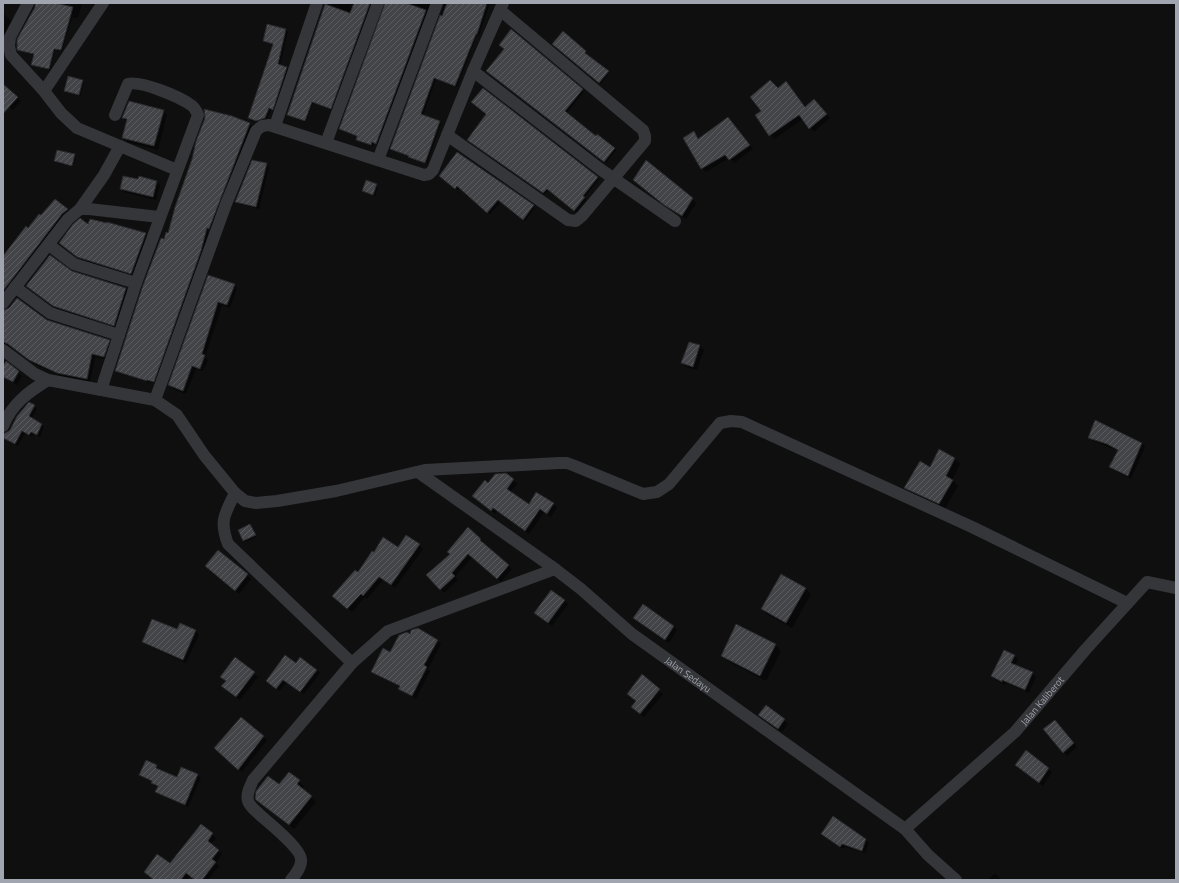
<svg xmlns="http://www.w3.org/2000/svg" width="1179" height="883" font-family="'Titillium Web',sans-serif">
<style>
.shadow{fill:#0007}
.building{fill:url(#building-hatch);stroke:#29292c}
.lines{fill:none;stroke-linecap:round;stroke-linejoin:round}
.minor{stroke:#353639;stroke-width:12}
.labels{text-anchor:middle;stroke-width:3.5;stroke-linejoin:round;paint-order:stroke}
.street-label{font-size:10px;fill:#a1a5af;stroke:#0a0a0b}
</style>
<defs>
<pattern id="building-hatch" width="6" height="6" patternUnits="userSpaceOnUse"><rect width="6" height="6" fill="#434448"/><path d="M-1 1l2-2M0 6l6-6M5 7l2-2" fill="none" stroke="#5b5c60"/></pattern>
</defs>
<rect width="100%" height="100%" fill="#0f0f10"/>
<!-- shadow -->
<g class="shadow">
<path d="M 36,3 L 82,3 L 78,18 L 72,17 L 62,51 L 55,50 L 50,70 L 34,66 L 33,64 L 35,55 L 20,51 L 18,49 Z"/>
<path d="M 326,3 L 372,3 L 332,110 L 313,103 L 306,122 L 289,116 L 288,114 Z"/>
<path d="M 386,3 L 431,3 L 378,145 L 374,143 L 373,146 L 358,141 L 357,139 L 358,136 L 342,131 L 340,129 Z"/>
<path d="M 445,3 L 490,3 L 479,35 L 477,35 L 457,87 L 436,79 L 423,116 L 439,122 L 441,124 L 427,164 L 411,158 L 410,156 L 393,150 L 391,149 Z"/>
<path d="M 3,13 L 14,24 L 3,38 Z"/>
<path d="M 268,25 L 286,30 L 288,32 L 280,65 L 287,68 L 289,70 L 275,111 L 271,110 L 267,120 L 259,123 L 251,120 L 249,118 L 274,45 L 266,43 L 264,41 Z"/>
<path d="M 512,31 L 584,92 L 566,114 L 596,137 L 616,150 L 606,163 L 489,73 L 505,49 Z"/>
<path d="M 563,33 L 586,52 L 587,54 L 586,55 L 609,73 L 601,84 L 554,44 Z"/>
<path d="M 82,81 L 84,83 L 80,96 L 67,92 L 65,90 Z"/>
<path d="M 786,82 L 806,107 L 818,104 L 830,118 L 814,132 L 803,119 L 774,139 L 770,135 L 763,111 L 778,90 Z"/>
<path d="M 3,85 L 21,101 L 13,110 L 3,101 Z"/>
<path d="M 163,111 L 167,115 L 158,150 L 127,142 L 123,138 L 127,122 L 123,118 Z"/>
<path d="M 488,114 L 599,179 L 584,198 L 586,200 L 576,212 L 549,190 L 545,194 L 470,141 Z"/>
<path d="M 731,122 L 753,149 L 734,163 L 729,158 L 706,172 L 702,168 L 693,133 L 699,140 Z"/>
<path d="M 249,124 L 252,126 L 212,231 L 209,230 L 203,254 L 156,384 L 150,382 L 150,383 L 119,373 L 116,371 L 169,234 Z"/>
<path d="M 458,153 L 535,208 L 525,221 L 501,202 L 490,214 L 459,187 L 457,190 L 442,177 Z"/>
<path d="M 74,155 L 76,157 L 73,167 L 57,163 L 55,161 Z"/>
<path d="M 266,164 L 269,167 L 259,209 L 239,204 L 236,201 Z"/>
<path d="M 140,177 L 157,182 L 160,185 L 156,200 L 124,192 L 121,189 L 139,181 Z"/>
<path d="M 376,185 L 378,187 L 375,196 L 363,191 Z"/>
<path d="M 692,199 L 696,203 L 686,219 L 669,208 Z"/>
<path d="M 55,201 L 71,213 L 3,299 L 3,258 L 28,229 Z"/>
<path d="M 108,223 L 146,234 L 149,238 L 135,277 L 82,260 L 64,246 L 89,226 L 108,225 Z"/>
<path d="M 69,271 L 126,289 L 130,292 L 118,329 L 58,310 L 31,289 Z"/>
<path d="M 209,276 L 234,285 L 237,288 L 230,308 L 222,305 L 205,357 L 208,360 L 203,371 L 196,369 L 186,394 L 173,389 L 169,385 Z"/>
<path d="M 3,311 L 47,321 L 109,341 L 113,344 L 107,360 L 95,357 L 90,382 L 61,376 L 34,364 L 12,347 L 8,346 L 3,348 Z"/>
<path d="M 689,343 L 700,346 L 704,350 L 697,370 L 686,367 L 682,363 Z"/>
<path d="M 3,361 L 22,376 L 17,385 L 3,377 Z"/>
<path d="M 34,406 L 37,409 L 31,419 L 42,424 L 44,427 L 40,437 L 34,434 L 32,437 L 25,433 L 18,446 L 5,440 L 3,436 L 7,433 Z"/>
<path d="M 1090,438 L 1142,443 L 1145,447 L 1131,479 L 1113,470 L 1110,467 L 1119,451 L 1093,441 Z"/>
<path d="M 955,459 L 960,464 L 952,480 L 958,486 L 945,508 L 911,493 L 906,488 L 931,468 Z"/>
<path d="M 513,480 L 517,484 L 510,492 L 529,506 L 553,504 L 557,507 L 551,517 L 544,512 L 529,534 L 498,511 L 495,514 L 477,500 L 488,484 Z"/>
<path d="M 250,525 L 257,537 L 245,542 L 244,541 Z"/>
<path d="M 481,539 L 484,543 L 483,544 L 512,569 L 501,582 L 472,557 L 455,577 L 458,580 L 444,593 L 428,575 Z"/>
<path d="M 419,545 L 423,549 L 395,588 L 383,580 L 367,599 L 365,597 L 352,612 L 334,596 L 358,574 L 399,548 Z"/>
<path d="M 210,570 L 247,575 L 251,579 L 239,594 Z"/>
<path d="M 805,588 L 811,594 L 792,628 L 768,615 L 762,609 Z"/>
<path d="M 564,600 L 568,604 L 552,626 L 535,613 Z"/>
<path d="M 643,605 L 674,626 L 677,630 L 669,643 L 638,621 Z"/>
<path d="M 181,624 L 196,631 L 199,635 L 186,663 L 147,645 L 143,642 L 177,631 Z"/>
<path d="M 418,629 L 438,641 L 441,644 L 428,669 L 430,671 L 416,699 L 403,692 L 399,689 L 400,687 L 376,675 L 372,672 L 390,653 Z"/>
<path d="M 775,645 L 781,651 L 766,681 L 728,661 L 722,656 Z"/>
<path d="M 1014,656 L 1018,659 L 1015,666 L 1032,673 L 1036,677 L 1029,693 L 1006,683 L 1005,685 L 996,680 L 992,676 Z"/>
<path d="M 235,658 L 258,677 L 240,700 L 226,690 L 227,681 Z"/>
<path d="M 296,664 L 317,670 L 320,673 L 304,694 L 287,682 L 280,691 L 270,684 Z"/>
<path d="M 642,676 L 663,694 L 644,717 L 636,711 Z"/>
<path d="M 241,718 L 267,740 L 242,772 L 216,748 Z"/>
<path d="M 763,719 L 784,720 L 788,724 L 782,732 Z"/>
<path d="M 1058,725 L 1077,747 L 1067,756 L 1064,752 Z"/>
<path d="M 1026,752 L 1052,772 L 1043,786 L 1020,769 Z"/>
<path d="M 156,766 L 159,769 L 159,770 L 177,779 L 182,768 L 198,775 L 201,778 L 188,807 L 160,794 L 157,792 L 158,787 L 155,786 L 152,783 L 152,782 L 144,778 L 141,775 Z"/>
<path d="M 289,773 L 304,786 L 302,789 L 316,802 L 294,829 L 262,804 L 279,785 Z"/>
<path d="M 201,825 L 216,838 L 211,844 L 222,854 L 216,863 L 219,866 L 208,880 L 195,880 L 190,876 L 187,880 L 154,880 L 145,872 L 170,865 Z"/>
<path d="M 825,837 L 865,840 L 869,843 L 865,853 L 845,847 L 843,849 Z"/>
<path d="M 995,873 L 1002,880 L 987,880 Z"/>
</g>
<!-- building -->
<g class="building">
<path d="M 35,3 L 56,3 L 73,7 L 61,50 L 54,49 L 49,69 L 31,65 L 34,54 L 17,50 L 17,39 L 35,7 Z"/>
<path d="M 354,3 L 370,3 L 331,109 L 312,102 L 305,121 L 287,115 L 325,4 L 350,13 Z"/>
<path d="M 385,3 L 406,3 L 426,10 L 376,144 L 372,142 L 371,145 L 356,140 L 357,136 L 339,129 Z"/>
<path d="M 447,3 L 487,3 L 477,34 L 476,34 L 455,86 L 434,78 L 421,114 L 440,121 L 425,163 L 408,157 L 409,156 L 390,149 L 440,15 L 442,16 Z"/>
<path d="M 267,24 L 286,29 L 278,64 L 287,67 L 273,110 L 269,108 L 265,118 L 256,121 L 248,118 L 273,44 L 263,41 Z"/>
<path d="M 511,29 L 583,89 L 565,111 L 596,136 L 597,134 L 615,148 L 604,162 L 486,71 L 504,49 L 499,45 Z"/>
<path d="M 563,31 L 586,51 L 585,53 L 609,71 L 599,83 L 552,44 Z"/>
<path d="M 68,76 L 83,80 L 79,95 L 64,91 Z"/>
<path d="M 770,80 L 778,88 L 786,81 L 805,107 L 814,99 L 827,114 L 809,129 L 799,115 L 769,136 L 755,115 L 761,111 L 750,97 Z"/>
<path d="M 3,84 L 18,97 L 3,114 Z"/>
<path d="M 483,88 L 598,177 L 583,196 L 585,197 L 574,211 L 547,189 L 543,193 L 467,140 L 486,114 L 471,102 Z"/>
<path d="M 129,101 L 164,110 L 154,146 L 122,138 L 127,119 L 122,118 Z"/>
<path d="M 204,109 L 232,116 L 250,123 L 209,229 L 207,228 L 201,251 L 154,382 L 147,380 L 147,381 L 115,371 L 143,285 L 161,238 L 164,239 L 166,232 L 168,233 L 175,207 L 192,159 L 196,141 L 205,118 Z"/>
<path d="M 728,117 L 750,145 L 729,160 L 725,155 L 701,169 L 683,138 L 694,131 L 698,139 Z"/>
<path d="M 57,150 L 75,154 L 72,166 L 54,161 Z"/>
<path d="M 457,152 L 534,205 L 523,220 L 498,200 L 487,213 L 457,186 L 455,189 L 439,176 Z"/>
<path d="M 252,160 L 267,163 L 256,207 L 235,202 Z"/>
<path d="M 646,160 L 693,198 L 682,216 L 664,205 L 633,180 Z"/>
<path d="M 123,176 L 138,179 L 139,176 L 157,181 L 153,197 L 120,189 Z"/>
<path d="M 366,180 L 377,184 L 373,195 L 362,191 Z"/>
<path d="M 55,199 L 68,209 L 62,214 L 3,291 L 3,256 L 26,226 L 28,228 L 39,214 L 41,215 Z"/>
<path d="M 80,218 L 88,224 L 90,219 L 107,223 L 107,222 L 146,233 L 131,274 L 77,257 L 59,243 L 73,224 Z"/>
<path d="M 50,255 L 72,271 L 126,288 L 114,326 L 53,306 L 26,286 Z"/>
<path d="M 208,275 L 235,284 L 227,305 L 218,302 L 202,354 L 205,355 L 200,369 L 192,366 L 183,391 L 168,385 Z"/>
<path d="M 17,298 L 47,320 L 110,340 L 104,357 L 92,354 L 87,379 L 57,373 L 29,360 L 8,344 L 3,342 L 3,310 L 9,308 Z"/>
<path d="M 689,342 L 700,345 L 693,367 L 681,363 Z"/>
<path d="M 6,361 L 19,371 L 13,382 L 3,377 L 3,366 Z"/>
<path d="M 29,402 L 35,405 L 29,416 L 42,424 L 37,435 L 31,432 L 29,435 L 22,431 L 15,444 L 3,438 L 3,434 L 7,432 L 10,430 L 17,416 Z"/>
<path d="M 1095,420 L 1142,443 L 1128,476 L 1109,467 L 1118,450 L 1107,444 L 1088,438 Z"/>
<path d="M 939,449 L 955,458 L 946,476 L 953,480 L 939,504 L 904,488 L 920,461 L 930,467 Z"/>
<path d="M 506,473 L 514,479 L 507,489 L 529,504 L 536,492 L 554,503 L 547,514 L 540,509 L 525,531 L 493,508 L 491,511 L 472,496 L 485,480 L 488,483 L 495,474 Z"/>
<path d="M 250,524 L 256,535 L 243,541 L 238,530 Z"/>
<path d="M 468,527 L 481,539 L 480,540 L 509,565 L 497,579 L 468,554 L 452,573 L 455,576 L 440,590 L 426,575 L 450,554 L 447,552 Z"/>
<path d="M 406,535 L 420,544 L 391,585 L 379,577 L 363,596 L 361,594 L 347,609 L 332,596 L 355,570 L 358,572 L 372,551 L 374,552 L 383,537 L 398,547 Z"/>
<path d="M 218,550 L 248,574 L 235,591 L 205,566 Z"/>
<path d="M 781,574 L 806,588 L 786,623 L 761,609 Z"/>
<path d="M 551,590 L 565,600 L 548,623 L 534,613 Z"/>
<path d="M 643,604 L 674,626 L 665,640 L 633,618 Z"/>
<path d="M 152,619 L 177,629 L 180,623 L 196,630 L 183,660 L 142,642 Z"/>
<path d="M 736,624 L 776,644 L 760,676 L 721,656 Z"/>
<path d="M 418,628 L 438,640 L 424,665 L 427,667 L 412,696 L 398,689 L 400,686 L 371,672 L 383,648 L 390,652 L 399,635 L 407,632 L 410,634 L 411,630 Z"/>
<path d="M 1004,650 L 1015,655 L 1011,663 L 1033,672 L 1025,690 L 1002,680 L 1002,682 L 991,676 Z"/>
<path d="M 285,655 L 296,663 L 300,657 L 317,670 L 300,692 L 283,680 L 276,689 L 266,681 Z"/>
<path d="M 235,657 L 255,672 L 236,697 L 221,686 L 226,681 L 220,677 Z"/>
<path d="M 642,674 L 660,689 L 640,714 L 631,707 L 636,701 L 627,694 Z"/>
<path d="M 766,705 L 785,719 L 778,729 L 758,715 Z"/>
<path d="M 241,717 L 264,736 L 238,770 L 214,748 Z"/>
<path d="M 1055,720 L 1074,743 L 1063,753 L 1043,729 Z"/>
<path d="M 1026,750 L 1049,768 L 1039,783 L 1015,765 Z"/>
<path d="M 146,760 L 157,765 L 156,768 L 177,777 L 181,767 L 198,774 L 185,805 L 155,792 L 158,786 L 151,783 L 152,781 L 139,775 Z"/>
<path d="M 289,772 L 300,780 L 297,784 L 312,796 L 289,825 L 256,800 L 255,798 L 256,791 L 268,776 L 279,784 Z"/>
<path d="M 833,816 L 866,839 L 862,851 L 842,844 L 840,847 L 821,834 Z"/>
<path d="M 201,824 L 213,833 L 208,841 L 219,850 L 212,859 L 216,862 L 202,880 L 195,880 L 186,873 L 181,880 L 154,880 L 144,872 L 157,854 L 170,863 Z"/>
</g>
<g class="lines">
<!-- minor -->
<g class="minor">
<path d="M 28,3 L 10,37 L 9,46 L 11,55 L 44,91 L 61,113 L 77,128 L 177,170"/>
<path d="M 473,71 L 600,169 L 675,221"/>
<path d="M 44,91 L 103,3"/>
<path d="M 275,126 L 317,3"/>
<path d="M 447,135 L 568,220 L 576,221 L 582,216 L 645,141 L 645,136 L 643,130 L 500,10"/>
<path d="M 326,143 L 378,3"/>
<path d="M 378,160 L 437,3"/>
<path d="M 80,209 L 104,175 L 120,146"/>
<path d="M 49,245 L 74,264 L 136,283"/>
<path d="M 15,287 L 50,313 L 119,335"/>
<path d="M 3,303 L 68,219 L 80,209 L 89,209 L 159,217"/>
<path d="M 3,350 L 35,374 L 48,380 L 155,400 L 177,415 L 204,455 L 235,493 L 245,501 L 256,503 L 277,501 L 336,491 L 425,470 L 559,463 L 567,463 L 575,466 L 643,494 L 657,492 L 669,484 L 720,423 L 731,421 L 742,422 L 972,527 L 1127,603"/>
<path d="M 101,390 L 136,283 L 198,115 C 196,110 194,107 191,105 C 180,97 140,80 128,84 L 115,115"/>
<path d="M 155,400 L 226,204 L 256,131 L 262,126 L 269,125 L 424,175 L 429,174 L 433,170 L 473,71 L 503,3"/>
<path d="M 3,426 C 12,404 28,392 48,380"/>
<path id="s1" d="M 418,472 L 555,569 L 581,589 L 632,634 L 905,829 L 928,855 L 956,880"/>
<path d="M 235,493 C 225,514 219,520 228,544 L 352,663"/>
<path id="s2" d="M 905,829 L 1015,732 L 1086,649 L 1147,582 L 1176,588"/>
<path d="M 291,880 C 295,875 301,868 301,861 C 303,850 269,823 260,815 C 256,811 250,807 248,801 C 246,794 250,787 253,780 L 352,663 L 388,631 L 555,569"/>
</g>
</g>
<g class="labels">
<!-- street labels -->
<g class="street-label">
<text dy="4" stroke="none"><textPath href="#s1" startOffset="338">Jalan Sedayu</textPath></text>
<text dy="4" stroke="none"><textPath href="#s2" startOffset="188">Jalan Kaliberot</textPath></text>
</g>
</g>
<!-- border -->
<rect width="1179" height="883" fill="none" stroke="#a1a5af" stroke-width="8"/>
</svg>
